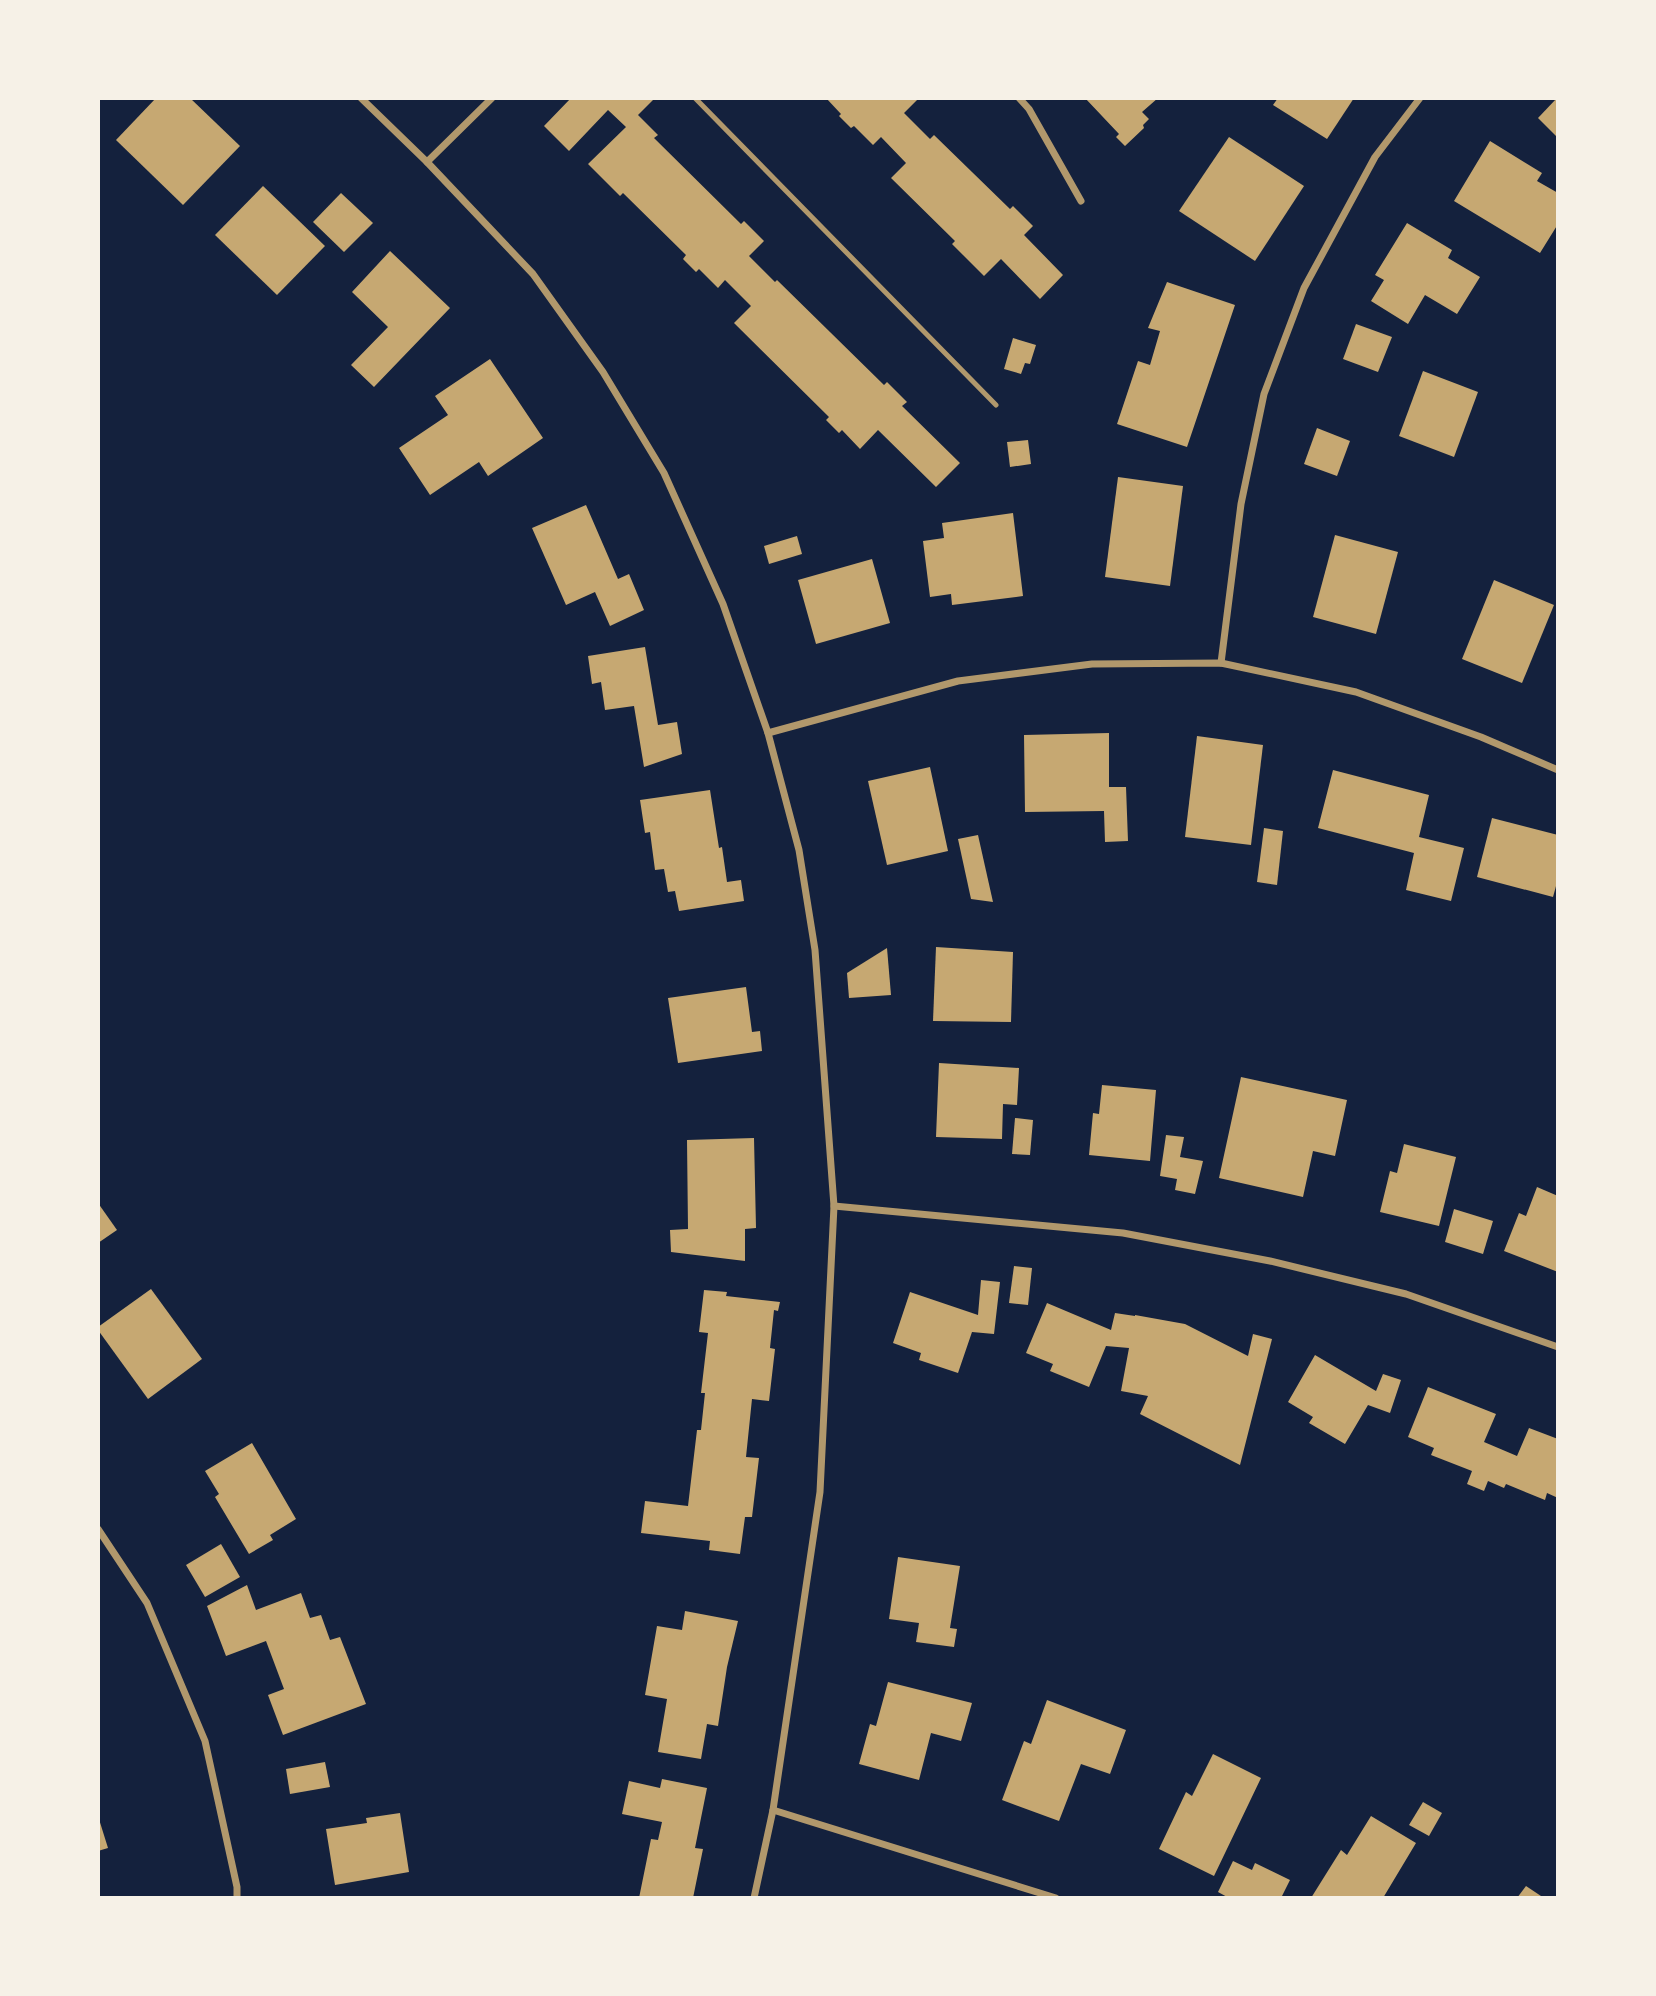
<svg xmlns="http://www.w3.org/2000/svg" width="1656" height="1996" font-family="'Libre Baskerville',serif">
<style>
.building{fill:#c6a872}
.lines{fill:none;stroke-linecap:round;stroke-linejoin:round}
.service{stroke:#b1986c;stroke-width:5}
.minor{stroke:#b1986c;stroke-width:7}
</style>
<rect width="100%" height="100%" fill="#14213d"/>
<!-- building -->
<g class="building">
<path d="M 156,98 L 190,98 L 240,146 L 183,205 L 116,140 Z"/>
<path d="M 571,98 L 655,98 L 638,115 L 658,135 L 654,138 L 741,224 L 744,221 L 764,241 L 749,256 L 775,282 L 777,280 L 884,385 L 887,382 L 907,402 L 902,406 L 960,463 L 936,487 L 878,430 L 860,449 L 842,430 L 839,433 L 826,420 L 829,417 L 734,323 L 751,306 L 725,280 L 718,288 L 699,269 L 696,272 L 683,259 L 686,255 L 623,193 L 620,196 L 588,164 L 626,127 L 608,110 L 569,151 L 544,126 Z"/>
<path d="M 826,98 L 919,98 L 904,113 L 930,139 L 934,135 L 1010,209 L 1013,206 L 1033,226 L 1024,235 L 1063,275 L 1040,299 L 1001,259 L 984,276 L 952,244 L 955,241 L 891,178 L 906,163 L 881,137 L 873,145 L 854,126 L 851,128 L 839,116 L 841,114 Z"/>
<path d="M 1085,98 L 1158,98 L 1142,112 L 1149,119 L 1143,125 L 1144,128 L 1125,146 L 1116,137 L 1119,134 Z"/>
<path d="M 1278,98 L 1354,98 L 1327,139 L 1273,105 Z"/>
<path d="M 1557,98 L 1558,98 L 1558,138 L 1538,118 Z"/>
<path d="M 1229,137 L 1304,186 L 1255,261 L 1179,211 Z"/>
<path d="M 1490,141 L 1542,173 L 1537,181 L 1558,193 L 1558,224 L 1540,253 L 1454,201 Z"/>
<path d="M 263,186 L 325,246 L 277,295 L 215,235 Z"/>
<path d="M 341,193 L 373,223 L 344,252 L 313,222 Z"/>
<path d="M 1407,223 L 1452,250 L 1448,258 L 1480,277 L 1457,314 L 1425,295 L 1408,324 L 1371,301 L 1384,280 L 1375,275 Z"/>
<path d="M 390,251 L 450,308 L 374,387 L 351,365 L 388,327 L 352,292 Z"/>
<path d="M 1167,282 L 1235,305 L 1187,447 L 1117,424 L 1138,361 L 1150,365 L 1160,331 L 1148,328 Z"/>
<path d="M 1356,324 L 1392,337 L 1378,372 L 1343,359 Z"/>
<path d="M 1013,338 L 1036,345 L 1030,364 L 1025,363 L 1021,374 L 1004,369 Z"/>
<path d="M 490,359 L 543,438 L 488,476 L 479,462 L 430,495 L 399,448 L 448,415 L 435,396 Z"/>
<path d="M 1423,371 L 1478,392 L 1454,457 L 1399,436 Z"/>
<path d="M 1317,428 L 1350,441 L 1337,476 L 1304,464 Z"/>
<path d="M 1028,440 L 1031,464 L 1010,467 L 1007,442 Z"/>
<path d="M 1118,477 L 1183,486 L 1170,586 L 1105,577 Z"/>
<path d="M 586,505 L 618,579 L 629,574 L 644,610 L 610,626 L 595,592 L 566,605 L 532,528 Z"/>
<path d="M 1013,513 L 1023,596 L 952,605 L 951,594 L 930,597 L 923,541 L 944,538 L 942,523 Z"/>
<path d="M 1335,535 L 1398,552 L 1376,634 L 1313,617 Z"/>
<path d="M 797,536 L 802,554 L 769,564 L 764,546 Z"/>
<path d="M 872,559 L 890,623 L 816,644 L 798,580 Z"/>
<path d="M 1494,580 L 1554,605 L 1522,683 L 1462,659 Z"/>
<path d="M 645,647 L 658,725 L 677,722 L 682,754 L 644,767 L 634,706 L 605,710 L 601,682 L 592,684 L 588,656 Z"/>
<path d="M 1109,733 L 1109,787 L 1126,787 L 1128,841 L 1105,842 L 1104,811 L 1025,812 L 1024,735 Z"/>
<path d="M 1197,736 L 1263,745 L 1251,845 L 1185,837 Z"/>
<path d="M 930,767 L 948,851 L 887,865 L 868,781 Z"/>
<path d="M 1333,770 L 1429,795 L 1419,837 L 1464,848 L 1451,901 L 1406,890 L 1414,853 L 1318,828 Z"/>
<path d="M 710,790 L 719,848 L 722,847 L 727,882 L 741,880 L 744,901 L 679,911 L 675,891 L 668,892 L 664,869 L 655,870 L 650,832 L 645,833 L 640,800 Z"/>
<path d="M 1492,818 L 1558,835 L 1558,879 L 1553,897 L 1477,877 Z"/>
<path d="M 1264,828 L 1283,831 L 1277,885 L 1257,882 Z"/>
<path d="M 978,835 L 993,902 L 971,899 L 958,839 Z"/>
<path d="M 936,947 L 1013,952 L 1011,1022 L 933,1021 Z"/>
<path d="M 887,948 L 891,995 L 849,998 L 847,973 Z"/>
<path d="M 746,987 L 752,1032 L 760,1031 L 762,1051 L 678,1063 L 668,998 Z"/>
<path d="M 939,1063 L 1019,1068 L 1017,1105 L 1003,1104 L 1002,1139 L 936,1137 Z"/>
<path d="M 1241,1077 L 1347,1100 L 1335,1156 L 1313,1151 L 1303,1197 L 1219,1178 Z"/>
<path d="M 1102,1085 L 1156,1090 L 1150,1161 L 1089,1155 L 1093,1113 L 1099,1114 Z"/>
<path d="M 1015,1118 L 1033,1120 L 1030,1155 L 1012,1154 Z"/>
<path d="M 1166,1135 L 1184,1137 L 1180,1157 L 1203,1161 L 1195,1194 L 1175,1190 L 1177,1179 L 1160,1176 Z"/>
<path d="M 754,1138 L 756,1228 L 745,1229 L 745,1261 L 671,1252 L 670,1230 L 688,1229 L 687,1140 Z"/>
<path d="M 1404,1144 L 1456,1157 L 1439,1226 L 1380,1212 L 1390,1171 L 1397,1173 Z"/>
<path d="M 1537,1187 L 1558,1196 L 1558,1272 L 1504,1251 L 1519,1213 L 1526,1216 Z"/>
<path d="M 98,1203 L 117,1230 L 98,1243 Z"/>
<path d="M 1454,1209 L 1493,1221 L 1483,1254 L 1445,1242 Z"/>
<path d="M 1014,1266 L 1032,1268 L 1028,1305 L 1009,1303 Z"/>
<path d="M 981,1280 L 1000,1282 L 994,1334 L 972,1332 L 958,1373 L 919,1360 L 921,1353 L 893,1343 L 910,1292 L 978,1315 Z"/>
<path d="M 151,1289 L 202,1359 L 148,1399 L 98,1330 L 98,1327 Z"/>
<path d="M 704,1290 L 727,1292 L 726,1296 L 780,1302 L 778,1311 L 774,1310 L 770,1348 L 775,1349 L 769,1401 L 752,1399 L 746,1457 L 759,1458 L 752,1517 L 745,1517 L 740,1554 L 709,1550 L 710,1541 L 641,1533 L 645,1501 L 688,1506 L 697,1430 L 701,1430 L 705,1393 L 701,1393 L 708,1333 L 699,1332 Z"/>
<path d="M 1047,1303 L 1111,1330 L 1115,1313 L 1135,1316 L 1135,1315 L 1185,1324 L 1248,1356 L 1253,1334 L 1272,1339 L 1240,1465 L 1140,1414 L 1148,1396 L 1121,1391 L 1129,1348 L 1106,1346 L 1089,1387 L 1050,1371 L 1053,1364 L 1026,1353 Z"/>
<path d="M 1315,1355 L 1376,1391 L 1383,1374 L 1401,1380 L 1390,1413 L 1368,1405 L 1345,1444 L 1309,1423 L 1313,1417 L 1288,1402 Z"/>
<path d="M 1428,1387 L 1496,1414 L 1484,1442 L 1517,1456 L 1529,1428 L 1558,1439 L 1558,1498 L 1547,1493 L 1545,1500 L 1506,1484 L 1504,1488 L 1488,1481 L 1484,1491 L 1467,1484 L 1472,1471 L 1431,1455 L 1434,1448 L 1408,1437 Z"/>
<path d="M 252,1443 L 296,1519 L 270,1535 L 273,1540 L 249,1554 L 215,1497 L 219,1494 L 205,1471 Z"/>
<path d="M 221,1544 L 240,1577 L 205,1597 L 186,1565 Z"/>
<path d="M 898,1557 L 960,1566 L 950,1628 L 957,1629 L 954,1647 L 916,1642 L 919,1623 L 889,1619 Z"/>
<path d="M 247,1585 L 256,1610 L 301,1593 L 310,1618 L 321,1615 L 330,1640 L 340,1637 L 366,1704 L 283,1735 L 268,1695 L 284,1689 L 266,1641 L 226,1656 L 207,1606 Z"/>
<path d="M 685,1611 L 738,1621 L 727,1667 L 718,1726 L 707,1724 L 701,1759 L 658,1752 L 667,1699 L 645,1695 L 657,1626 L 682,1630 Z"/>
<path d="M 888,1682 L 972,1703 L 961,1741 L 931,1733 L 919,1780 L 859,1764 L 870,1724 L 876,1726 Z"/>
<path d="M 1047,1700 L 1126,1730 L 1110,1774 L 1081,1764 L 1059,1821 L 1002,1800 L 1024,1741 L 1031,1744 Z"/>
<path d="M 1213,1754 L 1261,1778 L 1214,1876 L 1159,1849 L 1186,1792 L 1192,1796 Z"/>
<path d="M 325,1762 L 330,1787 L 290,1794 L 286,1769 Z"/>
<path d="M 662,1779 L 707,1788 L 695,1848 L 703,1849 L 693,1898 L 639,1898 L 651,1839 L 658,1840 L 662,1822 L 622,1814 L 629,1781 L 660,1788 Z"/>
<path d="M 1423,1802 L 1442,1813 L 1429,1836 L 1409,1825 Z"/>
<path d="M 400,1813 L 409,1872 L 335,1885 L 326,1829 L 367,1823 L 366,1818 Z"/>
<path d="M 98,1816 L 108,1848 L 98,1851 Z"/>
<path d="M 1371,1816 L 1416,1843 L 1383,1898 L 1311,1898 L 1341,1850 L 1347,1855 Z"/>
<path d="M 1233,1861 L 1252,1870 L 1255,1863 L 1290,1880 L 1281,1898 L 1229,1898 L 1218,1892 Z"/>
<path d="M 1526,1886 L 1544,1898 L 1517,1898 Z"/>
</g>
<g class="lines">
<!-- service -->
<path class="service" d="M 695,98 L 996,405"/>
<!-- minor -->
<g class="minor">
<path d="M 361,98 L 427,162 L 533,274 L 603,372 L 664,473 L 723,604 L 768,733 L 799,850 L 815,950 L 834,1206 L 820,1492 L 773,1810 L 754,1898"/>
<path d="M 1019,98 L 1029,109 L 1081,201"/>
<path d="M 427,162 L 492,98"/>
<path d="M 1221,663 L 1241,504 L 1264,394 L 1304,288 L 1375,157 L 1420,98"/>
<path d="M 768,733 L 958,681 L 1092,664 L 1221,663 L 1356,692 L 1481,737 L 1558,770"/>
<path d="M 834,1206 L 1123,1233 L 1270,1261 L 1406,1294 L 1558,1347"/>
<path d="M 98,1529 L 147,1603 L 205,1741 L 237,1887 L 237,1898"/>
<path d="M 773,1810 L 1056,1898"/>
</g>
</g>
<!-- border -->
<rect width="1656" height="1996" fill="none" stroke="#f6f1e7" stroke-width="200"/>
</svg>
